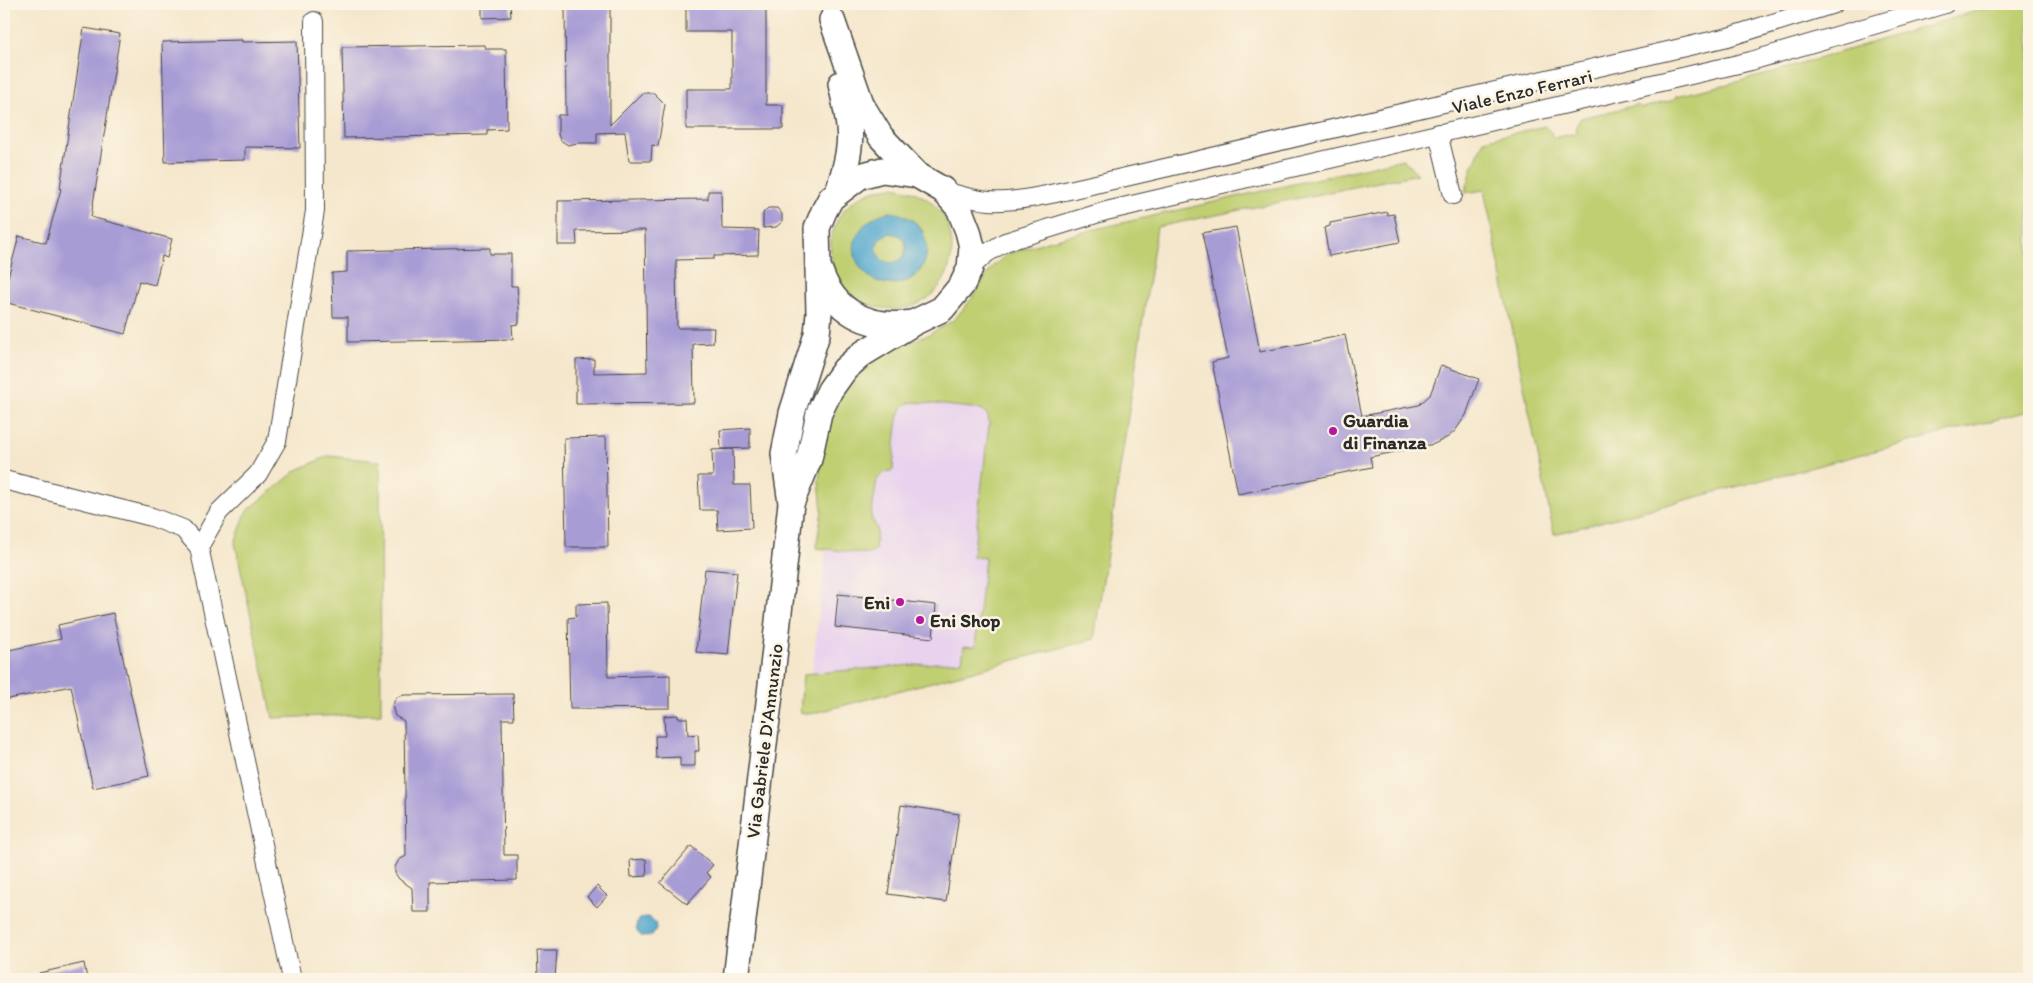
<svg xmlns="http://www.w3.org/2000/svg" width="2033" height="983" font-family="Itim,sans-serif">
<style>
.built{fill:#e8d2ee}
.green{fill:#c0cf72;stroke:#767d4e;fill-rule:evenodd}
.water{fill:#52a8ce;stroke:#3e6a7c;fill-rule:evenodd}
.building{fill:#a89cd5}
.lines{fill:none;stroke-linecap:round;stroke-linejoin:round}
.street-casing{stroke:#494743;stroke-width:20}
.secondary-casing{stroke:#494743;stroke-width:28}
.street{stroke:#fff;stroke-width:18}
.secondary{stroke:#fff;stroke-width:25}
.poi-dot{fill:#b5179e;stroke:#fcf5e5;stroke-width:2}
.labels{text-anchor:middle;stroke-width:5;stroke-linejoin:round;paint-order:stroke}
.street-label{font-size:19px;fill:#2b2b2b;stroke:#fcf5e5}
.poi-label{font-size:19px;font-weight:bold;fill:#2b2b2b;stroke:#fcf5e5;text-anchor:start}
</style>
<rect width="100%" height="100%" fill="#fcf5e5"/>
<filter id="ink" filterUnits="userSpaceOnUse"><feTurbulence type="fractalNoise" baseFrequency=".02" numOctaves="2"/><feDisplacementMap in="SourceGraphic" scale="10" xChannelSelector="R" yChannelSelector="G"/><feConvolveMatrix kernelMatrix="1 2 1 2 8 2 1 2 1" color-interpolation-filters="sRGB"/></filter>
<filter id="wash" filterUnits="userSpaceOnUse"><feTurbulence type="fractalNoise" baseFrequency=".0096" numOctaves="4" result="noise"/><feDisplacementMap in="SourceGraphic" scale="20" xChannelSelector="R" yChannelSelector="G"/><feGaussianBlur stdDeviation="1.12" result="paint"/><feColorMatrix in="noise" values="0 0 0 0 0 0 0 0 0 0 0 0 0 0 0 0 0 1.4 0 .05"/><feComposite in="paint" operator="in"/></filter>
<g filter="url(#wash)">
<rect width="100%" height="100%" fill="#f5e7cc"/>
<!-- built -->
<path class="built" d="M 911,402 L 981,409 L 985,412 L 989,419 L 973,556 L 985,558 L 975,647 L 962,661 L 812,673 L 826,550 L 869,554 L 871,517 L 878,480 L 888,471 L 901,409 Z"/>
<!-- green -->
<g class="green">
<path d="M 2000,4 L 2029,4 L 2029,411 L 1554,534 L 1484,190 L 1465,193 L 1473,166 L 1484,140 L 1545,126 L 1551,132 L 1553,138 L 1577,133 L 1576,126 L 1581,118 L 1637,105 L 1642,108 L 1674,100 L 1677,96 L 1761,76 Z"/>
<path d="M 1403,159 L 1418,174 L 1157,227 L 1094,639 L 811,714 L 800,712 L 803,674 L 962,661 L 964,646 L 975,647 L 985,558 L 973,557 L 989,425 C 989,418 988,413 981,409 L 916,402 C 911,402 906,403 902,408 C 896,417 894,457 893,470 L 884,473 L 877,480 L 871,517 L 877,529 L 875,550 L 869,554 L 816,548 L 822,510 L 819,481 L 822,444 L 825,429 L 837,401 L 847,386 L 866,366 L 889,350 L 930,334 L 955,319 L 973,297 L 993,266 L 1006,255 L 1044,242 L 1100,228 Z"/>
<path d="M 892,187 C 979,196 964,310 893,309 C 814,308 806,196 892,187 ZM 912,219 L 923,231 L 921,269 C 894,300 850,279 856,238 Z"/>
<circle cx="891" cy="248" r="15"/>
<path d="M 328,456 L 380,461 L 381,714 L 273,718 L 235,543 L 246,512 L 297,470 Z"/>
</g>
<!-- water -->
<g class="water">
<path d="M 889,212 C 940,216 938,284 891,284 C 881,284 871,280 864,272 C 842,248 860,218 889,212 ZM 890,233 C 923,237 897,278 880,257 C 872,247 879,236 890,233 Z"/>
<circle cx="646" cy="927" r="10"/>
</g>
<g id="blocks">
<!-- building -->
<g class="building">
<path d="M 482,4 L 510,4 L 511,17 L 482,18 Z"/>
<path d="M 565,4 L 610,4 L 610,125 L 642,93 L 654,93 L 665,104 L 658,146 L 652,145 L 651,161 L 629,161 L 625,132 L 597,133 L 597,143 L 578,143 L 568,145 L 560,140 L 558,134 L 558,115 L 566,115 Z"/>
<path d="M 686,4 L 766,4 L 766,105 L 783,105 L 783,129 L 686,129 L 686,89 L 732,89 L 732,32 L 686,32 Z"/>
<path d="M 84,28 L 120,34 L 91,217 L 172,239 L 167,258 L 162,256 L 155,285 L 139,281 L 125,334 L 4,302 L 4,292 L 19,236 L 46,243 L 61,189 L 60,188 Z"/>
<path d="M 242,40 L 242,42 L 297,41 L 300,148 L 245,147 L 245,160 L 165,162 L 162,42 Z"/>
<path d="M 485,45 L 486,49 L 506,49 L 507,129 L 487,130 L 487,135 L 344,138 L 342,47 Z"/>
<path d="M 708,191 L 721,191 L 722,229 L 759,230 L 758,255 L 714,256 L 714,259 L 676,260 L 677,328 L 714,328 L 713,343 L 693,344 L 694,403 L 576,404 L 576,360 L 594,359 L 594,373 L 647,372 L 645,230 L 576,231 L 577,245 L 558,245 L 558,201 L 708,199 Z"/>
<path d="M 768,208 L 777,208 L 782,214 L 782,222 L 776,227 L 763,228 L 763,213 Z"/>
<path d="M 1387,212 L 1388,215 L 1394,214 L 1400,242 L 1329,256 L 1324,228 L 1330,226 L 1330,223 Z"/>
<path d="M 1236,227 L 1260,352 L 1345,335 L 1362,416 L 1419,405 L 1430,395 L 1441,365 L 1479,379 L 1466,415 L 1455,431 L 1448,437 L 1434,444 L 1370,457 L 1372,467 L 1238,494 L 1212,362 L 1228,358 L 1202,233 Z"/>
<path d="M 490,248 L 490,254 L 511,254 L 511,286 L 517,286 L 519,309 L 519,324 L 512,325 L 513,339 L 348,342 L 348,317 L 333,317 L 332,273 L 347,272 L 347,251 Z"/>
<path d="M 750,428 L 750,448 L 721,449 L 720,430 Z"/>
<path d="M 606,437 L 608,547 L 566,547 L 564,438 Z"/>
<path d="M 733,449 L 734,485 L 750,485 L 752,528 L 718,530 L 717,510 L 700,510 L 698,476 L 713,476 L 712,450 Z"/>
<path d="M 705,569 L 737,572 L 728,655 L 696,652 Z"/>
<path d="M 838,594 L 936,605 L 933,638 L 835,627 Z"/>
<path d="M 607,603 L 608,677 L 670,675 L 670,708 L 570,709 L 568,618 L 576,617 L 576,604 Z"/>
<path d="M 113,613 L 149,776 L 93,788 L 71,686 L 4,700 L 4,651 L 61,639 L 58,625 Z"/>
<path d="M 513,694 L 514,719 L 502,719 L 504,855 L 517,855 L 517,880 L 430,882 L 430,912 L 413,912 L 412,888 L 399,879 L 395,873 L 395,867 L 399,860 L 406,856 L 404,721 L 395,716 L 392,705 L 397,697 L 404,695 Z"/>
<path d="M 678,715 L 678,718 L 687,718 L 688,735 L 698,734 L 699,751 L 695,751 L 695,766 L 680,766 L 680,757 L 656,758 L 655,736 L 665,736 L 664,716 Z"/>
<path d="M 901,805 L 959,814 L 946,902 L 888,894 Z"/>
<path d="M 691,846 L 713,865 L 706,873 L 711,877 L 687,904 L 660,883 Z"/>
<path d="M 646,859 L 647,876 L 631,877 L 630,860 Z"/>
<path d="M 597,886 L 607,896 L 597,907 L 587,897 Z"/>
<path d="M 537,950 L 557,950 L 555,979 L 541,979 L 538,974 Z"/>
<path d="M 84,963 L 87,979 L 40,979 L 39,973 Z"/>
</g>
</g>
</g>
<g filter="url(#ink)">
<use href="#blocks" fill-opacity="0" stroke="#494743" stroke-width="1"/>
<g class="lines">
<defs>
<g id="street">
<path d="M 1438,133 L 1453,195"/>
<path d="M 944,191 C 959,195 974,200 989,201 C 1023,203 1067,190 1100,183 L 1728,37 L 1834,4"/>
<path d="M 970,268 L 987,253 L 1005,242 L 1106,211 L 1751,61 L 1945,4"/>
<path d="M 4,480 L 152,517 L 183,529 L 199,547 L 292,979"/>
<path d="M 199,547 L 219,512 L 258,474 L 277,441 L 315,211 L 314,21"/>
</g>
<g id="secondary">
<path d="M 838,191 C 854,145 852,131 841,84"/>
<path d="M 820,271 C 834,312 869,330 911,323"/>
<path d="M 792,501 L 809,459 L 819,413 L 830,390 L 845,369 L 862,354 L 913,323 L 942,309 L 962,285 L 970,268 L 972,247 L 968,231 L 959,208 L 943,190 L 917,175 L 881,137 L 862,106 L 832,20"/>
<path d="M 736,979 L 770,694 L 791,503 L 784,454 L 792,413 L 817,334 L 819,313 L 817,228 L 824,211 L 831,198 L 860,176 L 882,170 L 917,175"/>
</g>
</defs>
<!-- street casing -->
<use href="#street" class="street-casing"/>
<!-- secondary casing -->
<use href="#secondary" class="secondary-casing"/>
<!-- street -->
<use href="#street" class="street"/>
<!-- secondary -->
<use href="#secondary" class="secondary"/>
</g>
</g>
<!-- markers -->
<g class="poi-dot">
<circle cx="1333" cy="431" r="5"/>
<circle cx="900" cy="602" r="5"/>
<circle cx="920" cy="620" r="5"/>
</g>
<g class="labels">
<!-- street labels -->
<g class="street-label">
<text transform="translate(1522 91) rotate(-13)" y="7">Viale Enzo Ferrari</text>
<text transform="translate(764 741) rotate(-83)" y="7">Via Gabriele D'Annunzio</text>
</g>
<!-- poi labels -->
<g class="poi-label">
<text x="1343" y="427">Guardia<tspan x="1343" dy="22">di Finanza</tspan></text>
<text x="890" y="609" text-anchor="end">Eni</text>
<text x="930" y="627">Eni Shop</text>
</g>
</g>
<!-- margin -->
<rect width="2033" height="983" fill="none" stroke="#fcf5e5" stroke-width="20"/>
</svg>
